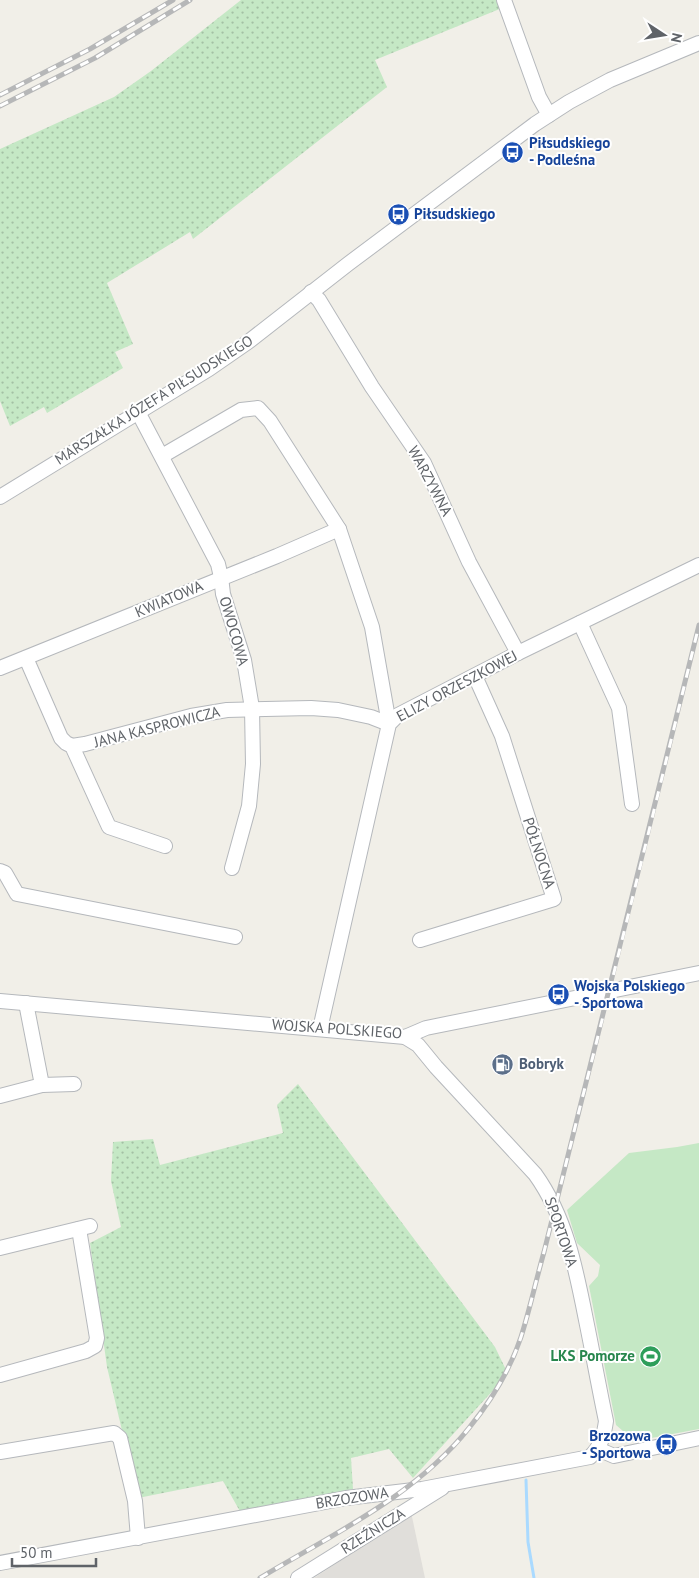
<svg xmlns="http://www.w3.org/2000/svg" width="699" height="1578" font-family="'PT Sans',sans-serif">
<style>
.industrial{fill:#e0deda}
.grass{fill:#c5e8c5}
.garden{fill:url(#garden-dots)}
.lines{fill:none;stroke-linecap:round;stroke-linejoin:round}
.stream{stroke:#aadaff;stroke-width:3}
.minor-casing{stroke:#b5b8bc;stroke-width:16}
.minor{stroke:#fff;stroke-width:14}
.rail-casing{stroke:#b6b7b8;stroke-width:5}
.rail{stroke:#fff;stroke-width:3;stroke-dasharray:9;stroke-linecap:butt}
.labels{text-anchor:middle;stroke-width:4;stroke-linejoin:round;paint-order:stroke}
.transit-label{font-size:15px;font-weight:bold;fill:#164399;stroke:#fff;text-anchor:start}
.street-label{font-size:15px;fill:#5f6368;stroke:#fff}
.service-label{font-size:15px;font-weight:bold;fill:#4e5e75;stroke:#fff;text-anchor:start}
.leisure-label{font-size:15px;font-weight:bold;fill:#27864d;stroke:#fff;text-anchor:end}
</style>
<defs>
<pattern id="garden-dots" width="8" height="8" patternUnits="userSpaceOnUse" patternTransform="scale(1.25)"><rect width="8" height="8" fill="#c5e8c5"/><path d="M2 2h.1M6 6h.1" fill="none" stroke="#a3c0a4" stroke-width="1.8" stroke-linecap="round"/></pattern>
</defs>
<rect width="100%" height="100%" fill="#f1efe8"/>
<!-- industrial -->
<path class="industrial" d="M 411,1512 L 425,1578 L 314,1578 L 340,1561 Z"/>
<!-- grass -->
<path class="grass" d="M 699,1143 L 699,1429 L 625,1443 L 623,1431 L 616,1425 L 589,1286 L 598,1276 L 600,1265 L 577,1243 L 567,1210 L 629,1153 L 677,1147 Z"/>
<!-- garden -->
<g class="garden">
<path d="M 241,0 L 499,0 L 502,8 L 375,60 L 387,87 L 193,239 L 190,232 L 107,283 L 133,344 L 115,352 L 123,368 L 47,413 L 44,407 L 10,426 L 0,401 L 0,149 L 114,97 L 151,71 Z"/>
<path d="M 298,1084 L 495,1347 L 508,1374 L 413,1478 L 389,1449 L 351,1458 L 353,1489 L 242,1515 L 223,1481 L 138,1498 L 107,1367 L 90,1243 L 121,1227 L 111,1181 L 113,1142 L 153,1139 L 160,1165 L 283,1133 L 277,1105 Z"/>
</g>
<g class="lines">
<!-- stream -->
<path class="stream" d="M 526,1480 L 528,1542 L 534,1578"/>
<defs>
<g id="minor">
<path d="M 504,0 L 539,97 L 549,115"/>
<path d="M 311,292 L 319,300 L 372,387 L 424,463 L 469,562 L 518,653"/>
<path d="M 138,412 L 218,564 L 221,577 L 223,594 L 244,660 L 252,708 L 253,764 L 249,806 L 232,868"/>
<path d="M 162,456 L 241,410 L 258,408 L 270,421 L 339,529 L 372,627 L 389,724"/>
<path d="M 0,497 L 209,369 L 248,342 L 348,264 L 535,124 L 569,102 L 610,80 L 699,43"/>
<path d="M 580,623 L 619,708 L 632,804"/>
<path d="M 26,658 L 61,738 L 66,743 L 72,746 L 109,827 L 165,846"/>
<path d="M 0,668 L 277,556 L 339,529"/>
<path d="M 72,746 L 85,744 L 191,716 L 227,710 L 311,708 L 338,710 L 371,717 L 389,724"/>
<path d="M 0,871 L 5,873 L 17,894 L 235,937"/>
<path d="M 420,940 L 554,899 L 502,736 L 475,676"/>
<path d="M 0,1001 L 405,1037 L 426,1028 L 699,973"/>
<path d="M 26,1003 L 42,1085"/>
<path d="M 320,1029 L 389,724 L 398,715 L 518,653 L 699,565"/>
<path d="M 0,1096 L 42,1085 L 74,1084"/>
<path d="M 0,1248 L 90,1226"/>
<path d="M 0,1375 L 86,1351 L 95,1346 L 97,1338 L 79,1229"/>
<path d="M 598,1449 L 614,1456 L 699,1438"/>
<path d="M 0,1452 L 114,1433 L 120,1438 L 135,1501 L 138,1538"/>
<path d="M 0,1563 L 346,1498 L 422,1489 L 590,1457 C 601,1446 604,1436 606,1421 C 599,1388 593,1354 586,1320 C 576,1269 566,1217 535,1174 L 436,1067 L 418,1045 L 405,1037"/>
<path d="M 298,1578 L 442,1488"/>
</g>
</defs>
<!-- minor casing -->
<use href="#minor" class="minor-casing"/>
<!-- minor -->
<use href="#minor" class="minor"/>
<defs>
<g id="rail">
<path d="M 0,95 L 90,49 L 173,0"/>
<path d="M 0,106 L 95,58 L 190,0"/>
<path d="M 260,1578 C 333,1534 415,1496 469,1428 C 491,1401 510,1370 521,1337 C 530,1309 536,1280 544,1252 C 556,1204 568,1156 580,1107 C 621,947 660,786 699,625"/>
</g>
</defs>
<!-- rail casing -->
<use href="#rail" class="rail-casing"/>
<!-- rail -->
<use href="#rail" class="rail"/>
</g>
<!-- icons -->
<defs>
<symbol id="bus-disc" viewBox="-11 -11 22 22"><circle r="9.5" fill="#1a4fb4" stroke="#fff"/><path d="M-5-6H5V4H4V6H2V4H-2V6H-4V4H-5ZM-3.5-4V0h7V-4ZM-3.5 1.2v1.5H-2V1.2ZM2 1.2v1.5H3.5V1.2Z" fill="#fff"/></symbol>
<symbol id="fuel-disc" viewBox="-11 -11 22 22"><circle r="9.5" fill="#5c6f8a" stroke="#fff"/><path d="M-5.5-6h7V0h2V4h1.3V-2.5L3-4.5l.8-.8L6-3V5H2.5V1h-1V6h-7ZM-4.2-4.7v3.2H.2V-4.7Z" fill="#fff"/></symbol>
<symbol id="stadium-disc" viewBox="-11 -11 22 22"><circle r="9.5" fill="#2e9e5b" stroke="#fff"/><path d="M0-5a6.5 5 0 1 0 0 10a6.5 5 0 1 0 0-10ZM-3.5-1.8h7v3.6h-7Z" fill="#fff"/></symbol>
</defs>
<g fill-rule="evenodd">
<use href="#bus-disc" x="500" y="140" width="25" height="25"/>
<use href="#bus-disc" x="386" y="202" width="25" height="25"/>
<use href="#bus-disc" x="546" y="982" width="25" height="25"/>
<use href="#fuel-disc" x="490" y="1052" width="25" height="25"/>
<use href="#stadium-disc" x="638" y="1344" width="25" height="25"/>
<use href="#bus-disc" x="654" y="1432" width="25" height="25"/>
</g>
<g class="labels">
<!-- transit labels -->
<g class="transit-label">
<text x="529" y="148">Piłsudskiego<tspan x="529" dy="17">- Podleśna</tspan></text>
<text x="414" y="219">Piłsudskiego</text>
<text x="574" y="991">Wojska Polskiego<tspan x="574" dy="17">- Sportowa</tspan></text>
<text x="651" y="1441" text-anchor="end">Brzozowa<tspan x="651" dy="17">- Sportowa</tspan></text>
</g>
<!-- street labels -->
<g class="street-label">
<text transform="translate(154 400) rotate(-32)" y="5">MARSZAŁKA JÓZEFA PIŁSUDSKIEGO</text>
<text transform="translate(430 481) rotate(62)" y="5">WARZYWNA</text>
<text transform="translate(169 599) rotate(-23)" y="5">KWIATOWA</text>
<text transform="translate(234 631) rotate(74)" y="5">OWOCOWA</text>
<text transform="translate(457 686) rotate(-28)" y="5">ELIZY ORZESZKOWEJ</text>
<text transform="translate(157 727) rotate(-14)" y="5">JANA KASPROWICZA</text>
<text transform="translate(539 853) rotate(72)" y="5">PÓŁNOCNA</text>
<text transform="translate(337 1029) rotate(4)" y="5">WOJSKA POLSKIEGO</text>
<text transform="translate(561 1232) rotate(71)" y="5">SPORTOWA</text>
<text transform="translate(352 1498) rotate(-9)" y="5">BRZOZOWA</text>
<text transform="translate(373 1531) rotate(-32)" y="5">RZEŹNICZA</text>
</g>
<!-- service labels -->
<g class="service-label">
<text x="519" y="1069">Bobryk</text>
</g>
<!-- leisure labels -->
<g class="leisure-label">
<text x="635" y="1361">LKS Pomorze</text>
</g>
</g>
<!-- north arrow -->
<g transform="translate(664 35) rotate(102)" stroke="#ffffff" stroke-width="4" paint-order="stroke">
<path d="M0-4L9 19L0 12L-9 19Z" fill="#5f6368"/>
<text y="-8" font-size="14" font-weight="bold" text-anchor="middle" fill="#5f6368">N</text>
</g>
<!-- scale -->
<path d="M12 1558v8h84v-8" fill="none" stroke="#5f6368" stroke-width="2.5"/>
<text x="20" y="1558" font-size="15" fill="#5f6368" stroke="#ffffff" stroke-width="4" paint-order="stroke">50 m</text>
</svg>
